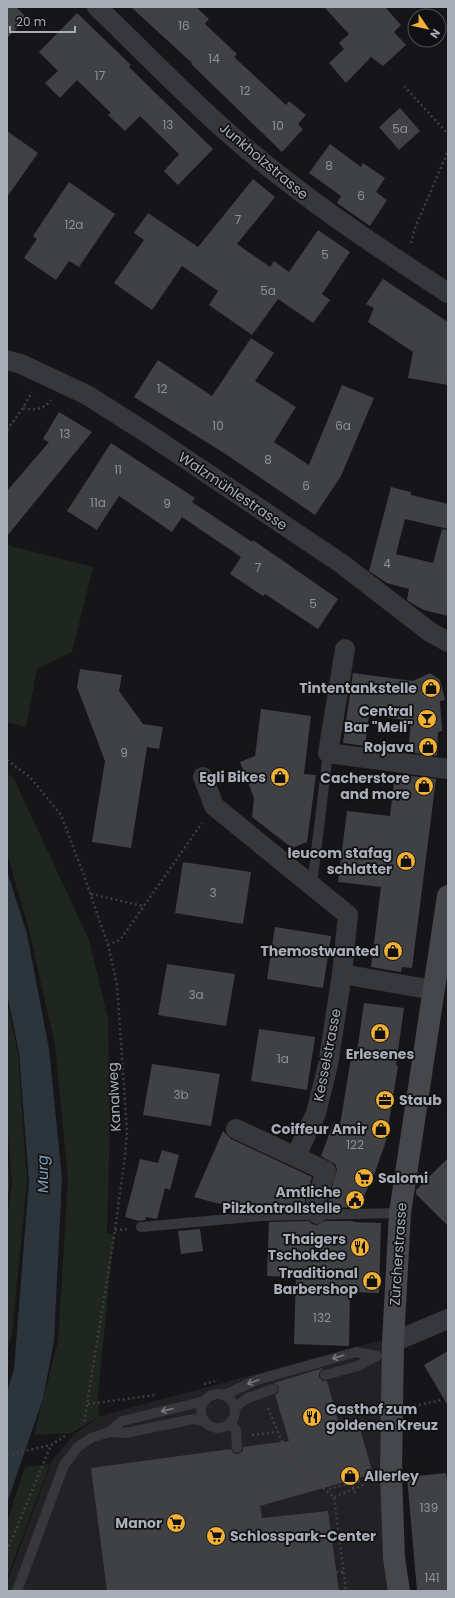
<svg xmlns="http://www.w3.org/2000/svg" width="455" height="1598" font-family="Poppins,sans-serif">
<style>
.built{fill:#222225}
.green{fill:#1e261f}
.water{fill:#2c353c}
.building{fill:#404145}
.lines{fill:none;stroke-linecap:round;stroke-linejoin:round}
.path{stroke:#3d3f44;stroke-width:2.5;stroke-dasharray:2 3;stroke-linecap:butt}
.lane{stroke:#37383d;stroke-width:10}
.street{stroke:#37383d;stroke-width:20}
.secondary{stroke:#45474d;stroke-width:22}
.oneway{stroke:#757881}
.labels{text-anchor:middle;stroke-width:3.5;stroke-linejoin:round;paint-order:stroke}
.number-label{font-size:12px;fill:#8e929b}
.street-label{font-size:14px;fill:#a8adb8;stroke:#111113}
.poi-label{font-size:14px;font-weight:bold;fill:#a8adb8;stroke:#111113;text-anchor:end}
.water-label{font-size:15px;font-style:italic;fill:#7f9bb3;stroke:#111113}
</style>
<rect width="100%" height="100%" fill="#161618"/>
<!-- built -->
<path class="built" d="M 397,1336 L 400,1591 L 7,1591 L 7,1582 L 52,1461 L 74,1434 L 100,1416 Z"/>
<!-- green -->
<g class="green">
<path d="M 7,545 L 93,567 L 72,652 L 37,669 L 26,727 L 7,722 Z"/>
<path d="M 7,773 L 14,779 L 89,940 L 108,1019 L 110,1120 L 107,1233 L 114,1235 L 98,1393 L 99,1416 L 72,1433 L 34,1435 L 58,1341 L 68,1180 L 55,1045 L 29,930 L 7,853 Z"/>
<path d="M 7,1001 L 18,1053 L 27,1181 L 12,1334 L 7,1352 L 7,1217 L 12,1183 L 7,1124 Z"/>
<path d="M 7,1145 L 10,1183 L 7,1205 Z"/>
<path d="M 50,1464 L 7,1578 L 7,1522 L 25,1467 Z"/>
</g>
<!-- water -->
<path class="water" d="M 7,871 L 27,934 L 49,1049 L 62,1179 L 54,1341 L 43,1399 L 7,1503 L 7,1392 L 14,1369 L 29,1181 L 19,1052 L 7,993 Z"/>
<!-- building -->
<g class="building">
<path d="M 7,7 L 16,7 L 27,18 L 7,38 Z"/>
<path d="M 131,7 L 196,7 L 209,19 L 205,24 L 237,54 L 234,57 L 286,105 L 289,101 L 306,115 L 298,124 L 303,129 L 282,152 L 191,64 L 192,63 Z"/>
<path d="M 324,7 L 385,7 L 401,25 L 394,32 L 406,45 L 383,66 L 371,57 L 346,83 L 329,63 L 344,49 L 339,43 L 349,34 Z"/>
<path d="M 77,13 L 131,65 L 129,67 L 213,149 L 178,185 L 164,171 L 179,154 L 140,116 L 125,131 L 108,115 L 111,113 L 77,80 L 60,98 L 45,83 L 58,71 L 39,52 Z"/>
<path d="M 400,108 L 420,131 L 399,150 L 379,127 Z"/>
<path d="M 7,131 L 38,153 L 7,197 Z"/>
<path d="M 330,144 L 361,167 L 363,163 L 385,178 L 376,192 L 387,200 L 370,226 L 337,203 L 341,196 L 309,173 Z"/>
<path d="M 253,179 L 275,197 L 237,244 L 270,267 L 274,261 L 289,272 L 318,230 L 350,252 L 322,294 L 330,300 L 313,323 L 278,299 L 252,335 L 209,305 L 218,291 L 182,266 L 152,310 L 114,283 L 144,240 L 134,233 L 148,213 L 198,247 Z"/>
<path d="M 69,182 L 115,214 L 79,267 L 69,261 L 56,280 L 24,258 L 37,239 L 33,236 Z"/>
<path d="M 383,279 L 448,322 L 448,385 L 408,378 L 413,352 L 368,322 L 374,308 L 366,304 Z"/>
<path d="M 251,338 L 274,353 L 255,381 L 296,407 L 274,442 L 309,465 L 342,385 L 374,398 L 341,476 L 315,515 L 224,453 L 134,397 L 158,360 L 212,396 Z"/>
<path d="M 59,412 L 92,432 L 7,536 L 7,491 L 49,442 L 43,439 Z"/>
<path d="M 111,443 L 195,498 L 192,502 L 252,542 L 253,540 L 338,599 L 318,629 L 265,594 L 263,596 L 230,574 L 241,557 L 182,517 L 172,532 L 119,496 L 97,530 L 67,511 Z"/>
<path d="M 391,487 L 411,492 L 411,495 L 448,504 L 448,529 L 405,519 L 396,554 L 433,563 L 442,529 L 448,530 L 448,616 L 424,610 L 413,604 L 407,600 L 409,589 L 387,583 L 369,571 Z"/>
<path d="M 80,669 L 122,675 L 119,691 L 143,724 L 163,727 L 159,749 L 147,747 L 131,848 L 92,842 L 105,761 L 77,687 Z"/>
<path d="M 353,673 L 413,681 L 430,673 L 440,680 L 445,700 L 440,701 L 442,731 L 438,732 L 437,756 L 408,752 L 411,721 L 369,715 L 365,746 L 343,743 Z"/>
<path d="M 261,709 L 311,716 L 304,774 L 316,775 L 307,842 L 292,848 L 252,817 L 254,798 L 240,762 L 255,756 Z"/>
<path d="M 395,774 L 436,779 L 412,968 L 402,967 L 401,972 L 371,967 L 381,887 L 338,882 L 347,811 L 390,816 Z"/>
<path d="M 183,862 L 251,872 L 243,924 L 175,913 Z"/>
<path d="M 275,927 L 331,936 L 323,988 L 267,979 Z"/>
<path d="M 167,964 L 235,974 L 226,1026 L 158,1015 Z"/>
<path d="M 364,1003 L 404,1008 L 396,1065 L 398,1066 L 386,1141 L 375,1172 L 359,1207 L 328,1208 L 328,1202 L 337,1169 L 335,1164 L 321,1156 L 334,1122 L 340,1125 L 351,1058 L 356,1059 Z"/>
<path d="M 259,1029 L 315,1037 L 307,1090 L 251,1081 Z"/>
<path d="M 152,1064 L 220,1074 L 211,1126 L 143,1115 Z"/>
<path d="M 223,1131 L 231,1139 L 312,1177 L 305,1198 L 305,1209 L 259,1210 L 216,1203 L 194,1197 Z"/>
<path d="M 162,1150 L 179,1155 L 170,1190 L 165,1188 L 157,1219 L 146,1217 L 145,1220 L 139,1221 L 125,1217 L 140,1159 L 158,1163 Z"/>
<path d="M 448,1158 L 448,1226 L 416,1194 L 416,1190 Z"/>
<path d="M 309,1221 L 312,1224 L 317,1225 L 326,1221 L 353,1221 L 353,1222 L 381,1223 L 379,1293 L 350,1292 L 349,1346 L 294,1344 L 296,1277 L 267,1276 L 269,1222 Z"/>
<path d="M 200,1229 L 203,1251 L 181,1254 L 178,1231 Z"/>
<path d="M 448,1351 L 448,1406 L 424,1365 Z"/>
<path d="M 323,1368 L 319,1373 L 319,1377 L 323,1381 L 327,1381 L 341,1431 L 359,1425 L 373,1474 L 260,1506 L 262,1518 L 328,1511 L 339,1591 L 107,1591 L 91,1468 L 231,1449 L 234,1454 L 238,1454 L 243,1451 L 243,1447 L 289,1441 L 275,1395 L 278,1393 L 279,1387 L 274,1383 Z"/>
<path d="M 446,1473 L 447,1480 L 448,1480 L 448,1591 L 417,1591 L 407,1477 Z"/>
</g>
<g class="lines">
<!-- path -->
<g class="path">
<path d="M 404,86 L 448,134"/>
<path d="M 411,243 L 415,228 L 448,151"/>
<path d="M 23,408 C 35,411 44,409 51,400"/>
<path d="M 7,430 L 23,408 L 32,392"/>
<path d="M 7,760 L 30,777 L 61,815 L 83,873 L 108,945 L 117,984 L 127,1132 L 125,1156 L 115,1230 L 84,1423"/>
<path d="M 91,894 L 143,906"/>
<path d="M 108,945 L 120,940 L 202,823"/>
<path d="M 115,1230 L 127,1229"/>
<path d="M 204,1384 L 215,1381"/>
<path d="M 88,1404 L 156,1395"/>
<path d="M 414,1406 L 441,1400"/>
<path d="M 268,1408 L 290,1461 L 334,1497 L 346,1591"/>
<path d="M 252,1435 L 277,1432"/>
<path d="M 7,1455 L 51,1445 L 65,1436"/>
<path d="M 351,1482 L 356,1495"/>
<path d="M 329,1489 L 347,1484"/>
<path d="M 334,1497 L 366,1484 L 365,1479 L 347,1484 L 346,1482"/>
<path d="M 7,1551 L 51,1445"/>
<path d="M 336,1572 L 344,1572"/>
</g>
<!-- lane -->
<g class="lane">
<path d="M 312,885 L 328,753"/>
<path d="M 141,1227 L 261,1216 L 400,1213"/>
<path d="M 325,1375 L 358,1366 L 377,1356"/>
<circle cx="218" cy="1411" r="17"/>
<path d="M 224,1395 L 257,1380 L 356,1352 L 376,1356"/>
<path d="M 235,1407 L 248,1398 L 273,1389"/>
<path d="M 230,1423 L 236,1430 L 237,1448"/>
<path d="M 109,1432 L 125,1433 L 194,1419 L 205,1421"/>
<path d="M 17,1591 L 64,1465 L 78,1447 L 91,1438 L 109,1432 L 122,1421 L 205,1401"/>
</g>
<!-- street -->
<g class="street">
<path d="M 97,7 C 140,48 181,91 226,131 C 294,192 371,243 448,293"/>
<path d="M 7,360 L 21,364 L 87,395 L 150,435 L 342,564 L 430,632 L 448,642"/>
<path d="M 345,649 L 328,753 L 448,769"/>
<path d="M 203,777 L 214,806 L 348,915 L 342,974 L 433,990"/>
<path d="M 236,1129 L 326,1171 L 316,1201 L 317,1214"/>
<path d="M 296,1156 L 316,1113 L 328,1065 L 342,974"/>
<path d="M 393,1342 L 448,1319"/>
</g>
<!-- secondary -->
<path class="secondary" d="M 399,1591 L 394,1558 L 391,1474 L 393,1342 L 400,1213 L 448,896"/>
</g>
<!-- one-way arrows -->
<defs><path id="oneway-shaft" d="M-6 0H5M1.5-3L5.5 0L1.5 3" fill="none" stroke-width="1.6" stroke-linecap="round" stroke-linejoin="round"/></defs>
<g class="oneway">
<use href="#oneway-shaft" transform="translate(338 1357) rotate(164)"/>
<use href="#oneway-shaft" transform="translate(253 1382) rotate(159)"/>
<use href="#oneway-shaft" transform="translate(167 1410) rotate(167)"/>
</g>
<!-- icons -->
<defs>
<symbol id="shop-disc" viewBox="-11 -11 22 22"><circle r="9.5" fill="#f2b134" stroke="#111113"/><path d="M-5-2.5h2.3a2.7 3.5 0 0 1 5.4 0H5L5.5 6h-11ZM-1.5-2.5h3a1.5 2.3 0 0 0-3 0Z" fill="#111"/></symbol>
<symbol id="bar-disc" viewBox="-11 -11 22 22"><circle r="9.5" fill="#f2b134" stroke="#111113"/><path d="M-6-5H6L.8 .8V4.5H3.5V6h-7V4.5H-.8V.8Z" fill="#111"/></symbol>
<symbol id="office-disc" viewBox="-11 -11 22 22"><circle r="9.5" fill="#f2b134" stroke="#111113"/><path d="M-6-3h4V-5.5h4V-3h4V5H-6ZM-1-4.5V-3h2v-1.5ZM-6 0V1H6V0Z" fill="#111"/></symbol>
<symbol id="supermarket-disc" viewBox="-11 -11 22 22"><circle r="9.5" fill="#f2b134" stroke="#111113"/><path d="M-6-5.5h2.5l.6 2H6L4.5 2H-2.5L-4.4-4H-6ZM-1.5 3.2a1.3 1.3 0 1 0 .1 0ZM3 3.2a1.3 1.3 0 1 0 .1 0Z" fill="#111"/></symbol>
<symbol id="civic-disc" viewBox="-11 -11 22 22"><circle r="9.5" fill="#f2b134" stroke="#111113"/><path d="M-.6-6.5H3V-4.5H.6V-3L4-1V1h2V6H-6V1h2V-1L-.6-3ZM-1.2 2.5V6h2.4V2.5Z" fill="#111"/></symbol>
<symbol id="restaurant-disc" viewBox="-11 -11 22 22"><circle r="9.5" fill="#f2b134" stroke="#111113"/><path d="M-5-6h1v4h1v-4h1v4h1v-4h1v5L-1.5 .5V6h-2V.5L-5-1ZM5-6V6H3V1.5H1.5Q1.5-4 5-6Z" fill="#111"/></symbol>
</defs>
<g fill-rule="evenodd">
<use href="#shop-disc" x="420" y="677" width="22" height="22"/>
<use href="#bar-disc" x="416" y="708" width="22" height="22"/>
<use href="#shop-disc" x="417" y="736" width="22" height="22"/>
<use href="#shop-disc" x="269" y="766" width="22" height="22"/>
<use href="#shop-disc" x="413" y="775" width="22" height="22"/>
<use href="#shop-disc" x="395" y="850" width="22" height="22"/>
<use href="#shop-disc" x="382" y="940" width="22" height="22"/>
<use href="#shop-disc" x="369" y="1022" width="22" height="22"/>
<use href="#office-disc" x="374" y="1089" width="22" height="22"/>
<use href="#shop-disc" x="370" y="1118" width="22" height="22"/>
<use href="#supermarket-disc" x="353" y="1167" width="22" height="22"/>
<use href="#civic-disc" x="344" y="1189" width="22" height="22"/>
<use href="#restaurant-disc" x="349" y="1236" width="22" height="22"/>
<use href="#shop-disc" x="361" y="1270" width="22" height="22"/>
<use href="#restaurant-disc" x="301" y="1406" width="22" height="22"/>
<use href="#shop-disc" x="339" y="1465" width="22" height="22"/>
<use href="#supermarket-disc" x="165" y="1512" width="22" height="22"/>
<use href="#supermarket-disc" x="205" y="1525" width="22" height="22"/>
</g>
<g class="labels">
<!-- number labels -->
<g class="number-label">
<text x="184" y="30">16</text>
<text x="214" y="63">14</text>
<text x="100" y="80">17</text>
<text x="245" y="95">12</text>
<text x="168" y="129">13</text>
<text x="278" y="130">10</text>
<text x="400" y="133">5a</text>
<text x="329" y="170">8</text>
<text x="361" y="200">6</text>
<text x="238" y="224">7</text>
<text x="74" y="229">12a</text>
<text x="325" y="259">5</text>
<text x="268" y="295">5a</text>
<text x="162" y="393">12</text>
<text x="218" y="430">10</text>
<text x="343" y="430">6a</text>
<text x="65" y="438">13</text>
<text x="268" y="464">8</text>
<text x="118" y="474">11</text>
<text x="306" y="490">6</text>
<text x="98" y="507">11a</text>
<text x="167" y="508">9</text>
<text x="387" y="568">4</text>
<text x="258" y="572">7</text>
<text x="313" y="608">5</text>
<text x="124" y="757">9</text>
<text x="213" y="897">3</text>
<text x="196" y="999">3a</text>
<text x="283" y="1063">1a</text>
<text x="181" y="1099">3b</text>
<text x="355" y="1149">122</text>
<text x="322" y="1322">132</text>
<text x="429" y="1512">139</text>
<text x="432" y="1582">141</text>
</g>
<!-- street labels -->
<g class="street-label">
<text transform="translate(264 161) rotate(40)" y="5">Junkholzstrasse</text>
<text transform="translate(233 491) rotate(34)" y="5">Walzmühlestrasse</text>
<text transform="translate(327 1055) rotate(-79)" y="5">Kesselstrasse</text>
<text transform="translate(114 1097) rotate(-93)" y="5">Kanalweg</text>
<text transform="translate(398 1254) rotate(-86)" y="5">Zürcherstrasse</text>
</g>
<!-- poi labels -->
<g class="poi-label">
<text x="417" y="693">Tintentankstelle</text>
<text x="413" y="716">Central<tspan x="413" dy="16">Bar "Meli"</tspan></text>
<text x="414" y="752">Rojava</text>
<text x="266" y="782">Egli Bikes</text>
<text x="410" y="783">Cacherstore<tspan x="410" dy="16">and more</tspan></text>
<text x="392" y="858">leucom stafag<tspan x="392" dy="16">schlatter</tspan></text>
<text x="379" y="956">Themostwanted</text>
<text x="380" y="1059" text-anchor="middle">Erlesenes</text>
<text x="399" y="1105" text-anchor="start">Staub</text>
<text x="367" y="1134">Coiffeur Amir</text>
<text x="378" y="1183" text-anchor="start">Salomi</text>
<text x="341" y="1197">Amtliche<tspan x="341" dy="16">Pilzkontrollstelle</tspan></text>
<text x="346" y="1244">Thaigers<tspan x="346" dy="16">Tschokdee</tspan></text>
<text x="358" y="1278">Traditional<tspan x="358" dy="16">Barbershop</tspan></text>
<text x="326" y="1414" text-anchor="start">Gasthof zum<tspan x="326" dy="16">goldenen Kreuz</tspan></text>
<text x="364" y="1481" text-anchor="start">Allerley</text>
<text x="162" y="1528">Manor</text>
<text x="230" y="1541" text-anchor="start">Schlosspark-Center</text>
</g>
<!-- water labels -->
<g class="water-label">
<text transform="translate(43 1174) rotate(-91)" y="5">Murg</text>
</g>
</g>
<!-- border -->
<rect width="455" height="1598" fill="none" stroke="#a8adb8" stroke-width="16"/>
<!-- north arrow -->
<g transform="translate(427 28) rotate(124)"><circle r="19" fill="#111113" stroke="#4d4f55"/>
<path d="M0-3L7 15L0 10L-7 15Z" fill="#f2b134"/>
<text y="-6" font-size="11" font-weight="bold" text-anchor="middle" fill="#a8adb8">N</text>
</g>
<!-- scale -->
<path d="M10 26v6h65v-6" fill="none" stroke="#a8adb8" stroke-width="2"/>
<text x="16" y="26" font-size="12" fill="#a8adb8" stroke="#111113" stroke-width="3" paint-order="stroke">20 m</text>
</svg>
